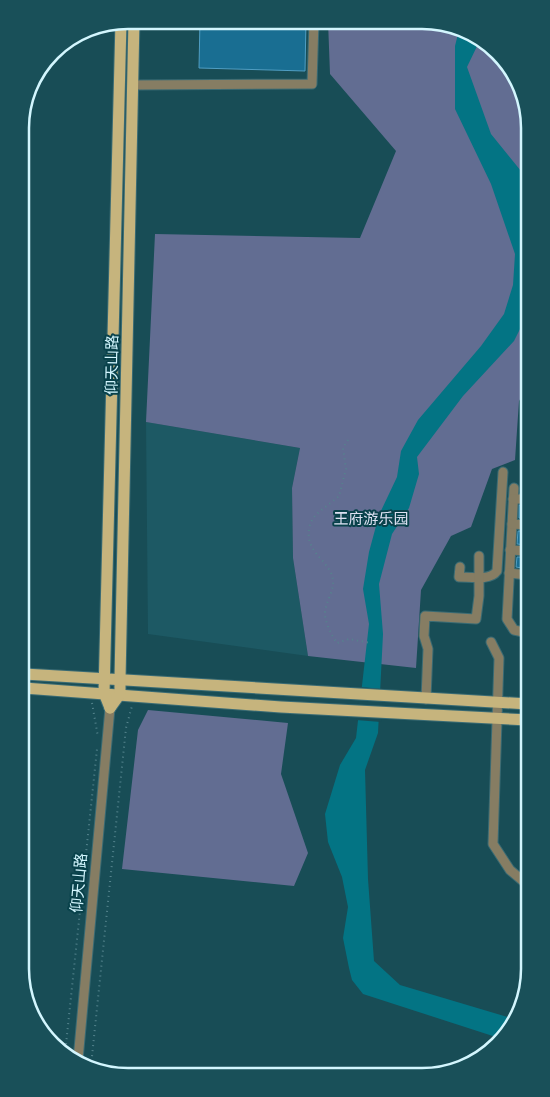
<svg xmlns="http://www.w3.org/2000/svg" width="550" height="1097" font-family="Signika,'Noto Sans SC',sans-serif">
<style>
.built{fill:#1d5964}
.green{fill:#626d92}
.water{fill:#037484}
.pier{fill:#184d56}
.building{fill:#196e92;stroke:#509ec3}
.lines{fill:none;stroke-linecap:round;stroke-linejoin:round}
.minor-casing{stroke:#3a6b74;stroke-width:11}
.major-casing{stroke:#3a6b74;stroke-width:13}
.path{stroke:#55848d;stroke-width:2;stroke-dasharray:1 4;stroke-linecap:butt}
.minor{stroke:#867d63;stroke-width:9}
.major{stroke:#c6b47d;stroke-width:11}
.labels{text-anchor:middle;stroke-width:4;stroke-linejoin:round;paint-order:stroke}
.street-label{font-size:15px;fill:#d3f6fe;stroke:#09424b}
.park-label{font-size:15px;fill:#dce1f2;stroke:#09424b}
.rim{fill:none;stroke:#d3f6fe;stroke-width:2.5}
</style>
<rect width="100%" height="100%" fill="#184d56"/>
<!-- built -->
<path class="built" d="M 146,422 L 300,448 L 292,488 L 293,558 L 308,656 L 148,634 Z"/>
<!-- green -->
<g class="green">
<path d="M 328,21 L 443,22 L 494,47 L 524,93 L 526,389 L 519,401 L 515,460 L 492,469 L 471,527 L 451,536 L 421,590 L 416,668 L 308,656 L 293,558 L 292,488 L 300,448 L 146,422 L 155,234 L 360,238 L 396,151 L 330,74 Z"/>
<path d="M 148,710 L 288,723 L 281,774 L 308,853 L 294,886 L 122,869 L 138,730 Z"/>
</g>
<!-- water -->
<path class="water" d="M 459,30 L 480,40 L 467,67 L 491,134 L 525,176 L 526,317 L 514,341 L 463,396 L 417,457 L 419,474 L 409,508 L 392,534 L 379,584 L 383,634 L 378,733 L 365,770 L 368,879 L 374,961 L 400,985 L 514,1019 L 508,1035 L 502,1039 L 363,994 L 352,980 L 349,968 L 343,938 L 348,907 L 342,877 L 328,842 L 325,814 L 340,765 L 356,738 L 369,624 L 363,589 L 369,552 L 379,515 L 397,477 L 401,451 L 418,420 L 481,346 L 504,314 L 513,285 L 515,254 L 491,184 L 455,109 L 455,46 Z"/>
<!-- pier -->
<path class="pier" d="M 360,687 L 383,689 L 381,722 L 356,720 Z"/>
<!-- building -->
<g class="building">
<path d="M 200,20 L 306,21 L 305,71 L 199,68 Z"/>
<path d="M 519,505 L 527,505 L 527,519 L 519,518 Z"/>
<path d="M 518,531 L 527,531 L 527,545 L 517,544 Z"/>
<path d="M 517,557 L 527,557 L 527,569 L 516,567 Z"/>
</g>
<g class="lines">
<defs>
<g id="minor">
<path d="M 133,85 L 312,84 L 314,21"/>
<path d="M 514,488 L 507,619 L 514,630 L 528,633"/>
<path d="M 513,499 L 527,499"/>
<path d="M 512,524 L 527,525"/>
<path d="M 510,550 L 527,551"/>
<path d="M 460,567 L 459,577 C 470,577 490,581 497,571 L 503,472"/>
<path d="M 509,573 L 527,575"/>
<path d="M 491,642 L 499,658 L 493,844 L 510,870 L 529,886"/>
<path d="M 426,699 L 428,649 L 424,636 L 425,616 L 476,619 L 479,596 L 479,556"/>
<path d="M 78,1060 L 110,708"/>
</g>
<g id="major">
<path d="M 24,674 L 528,704"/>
<path d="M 24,688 L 281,707 L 528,720"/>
<path d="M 110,708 L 120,694 L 120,679 L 134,20"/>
<path d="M 110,708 L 104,693 L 121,21"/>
</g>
</defs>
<!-- minor casing -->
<use href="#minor" class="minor-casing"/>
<!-- major casing -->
<use href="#major" class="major-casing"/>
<!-- path -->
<g class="path">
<path d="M 348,440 L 343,448 L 346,469 L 339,496 C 329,506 311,513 309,529 C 306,550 323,557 331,573 C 338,588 325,600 325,614 C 325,623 332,636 337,643 L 349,639 L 371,643"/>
<path d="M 92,703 L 98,737"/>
<path d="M 65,1054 L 97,749"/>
<path d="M 91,1066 L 126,728 L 132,706"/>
</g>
<!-- minor -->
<use href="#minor" class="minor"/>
<!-- major -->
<use href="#major" class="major"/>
</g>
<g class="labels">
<!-- street labels -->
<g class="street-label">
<text transform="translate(112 365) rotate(-89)" y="5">仰天山路</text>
<text transform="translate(79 883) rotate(-85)" y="5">仰天山路</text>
</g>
<!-- park labels -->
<g class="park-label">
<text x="371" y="524">王府游乐园</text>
</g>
</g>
<!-- crop -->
<path d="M0 0H550V1097H0ZM128 29H422A99 99 0 0 1 521 128V969A99 99 0 0 1 422 1068H128A99 99 0 0 1 29 969V128A99 99 0 0 1 128 29Z" fill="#195059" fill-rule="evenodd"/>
<path class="rim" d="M128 29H422A99 99 0 0 1 521 128V969A99 99 0 0 1 422 1068H128A99 99 0 0 1 29 969V128A99 99 0 0 1 128 29Z"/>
</svg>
